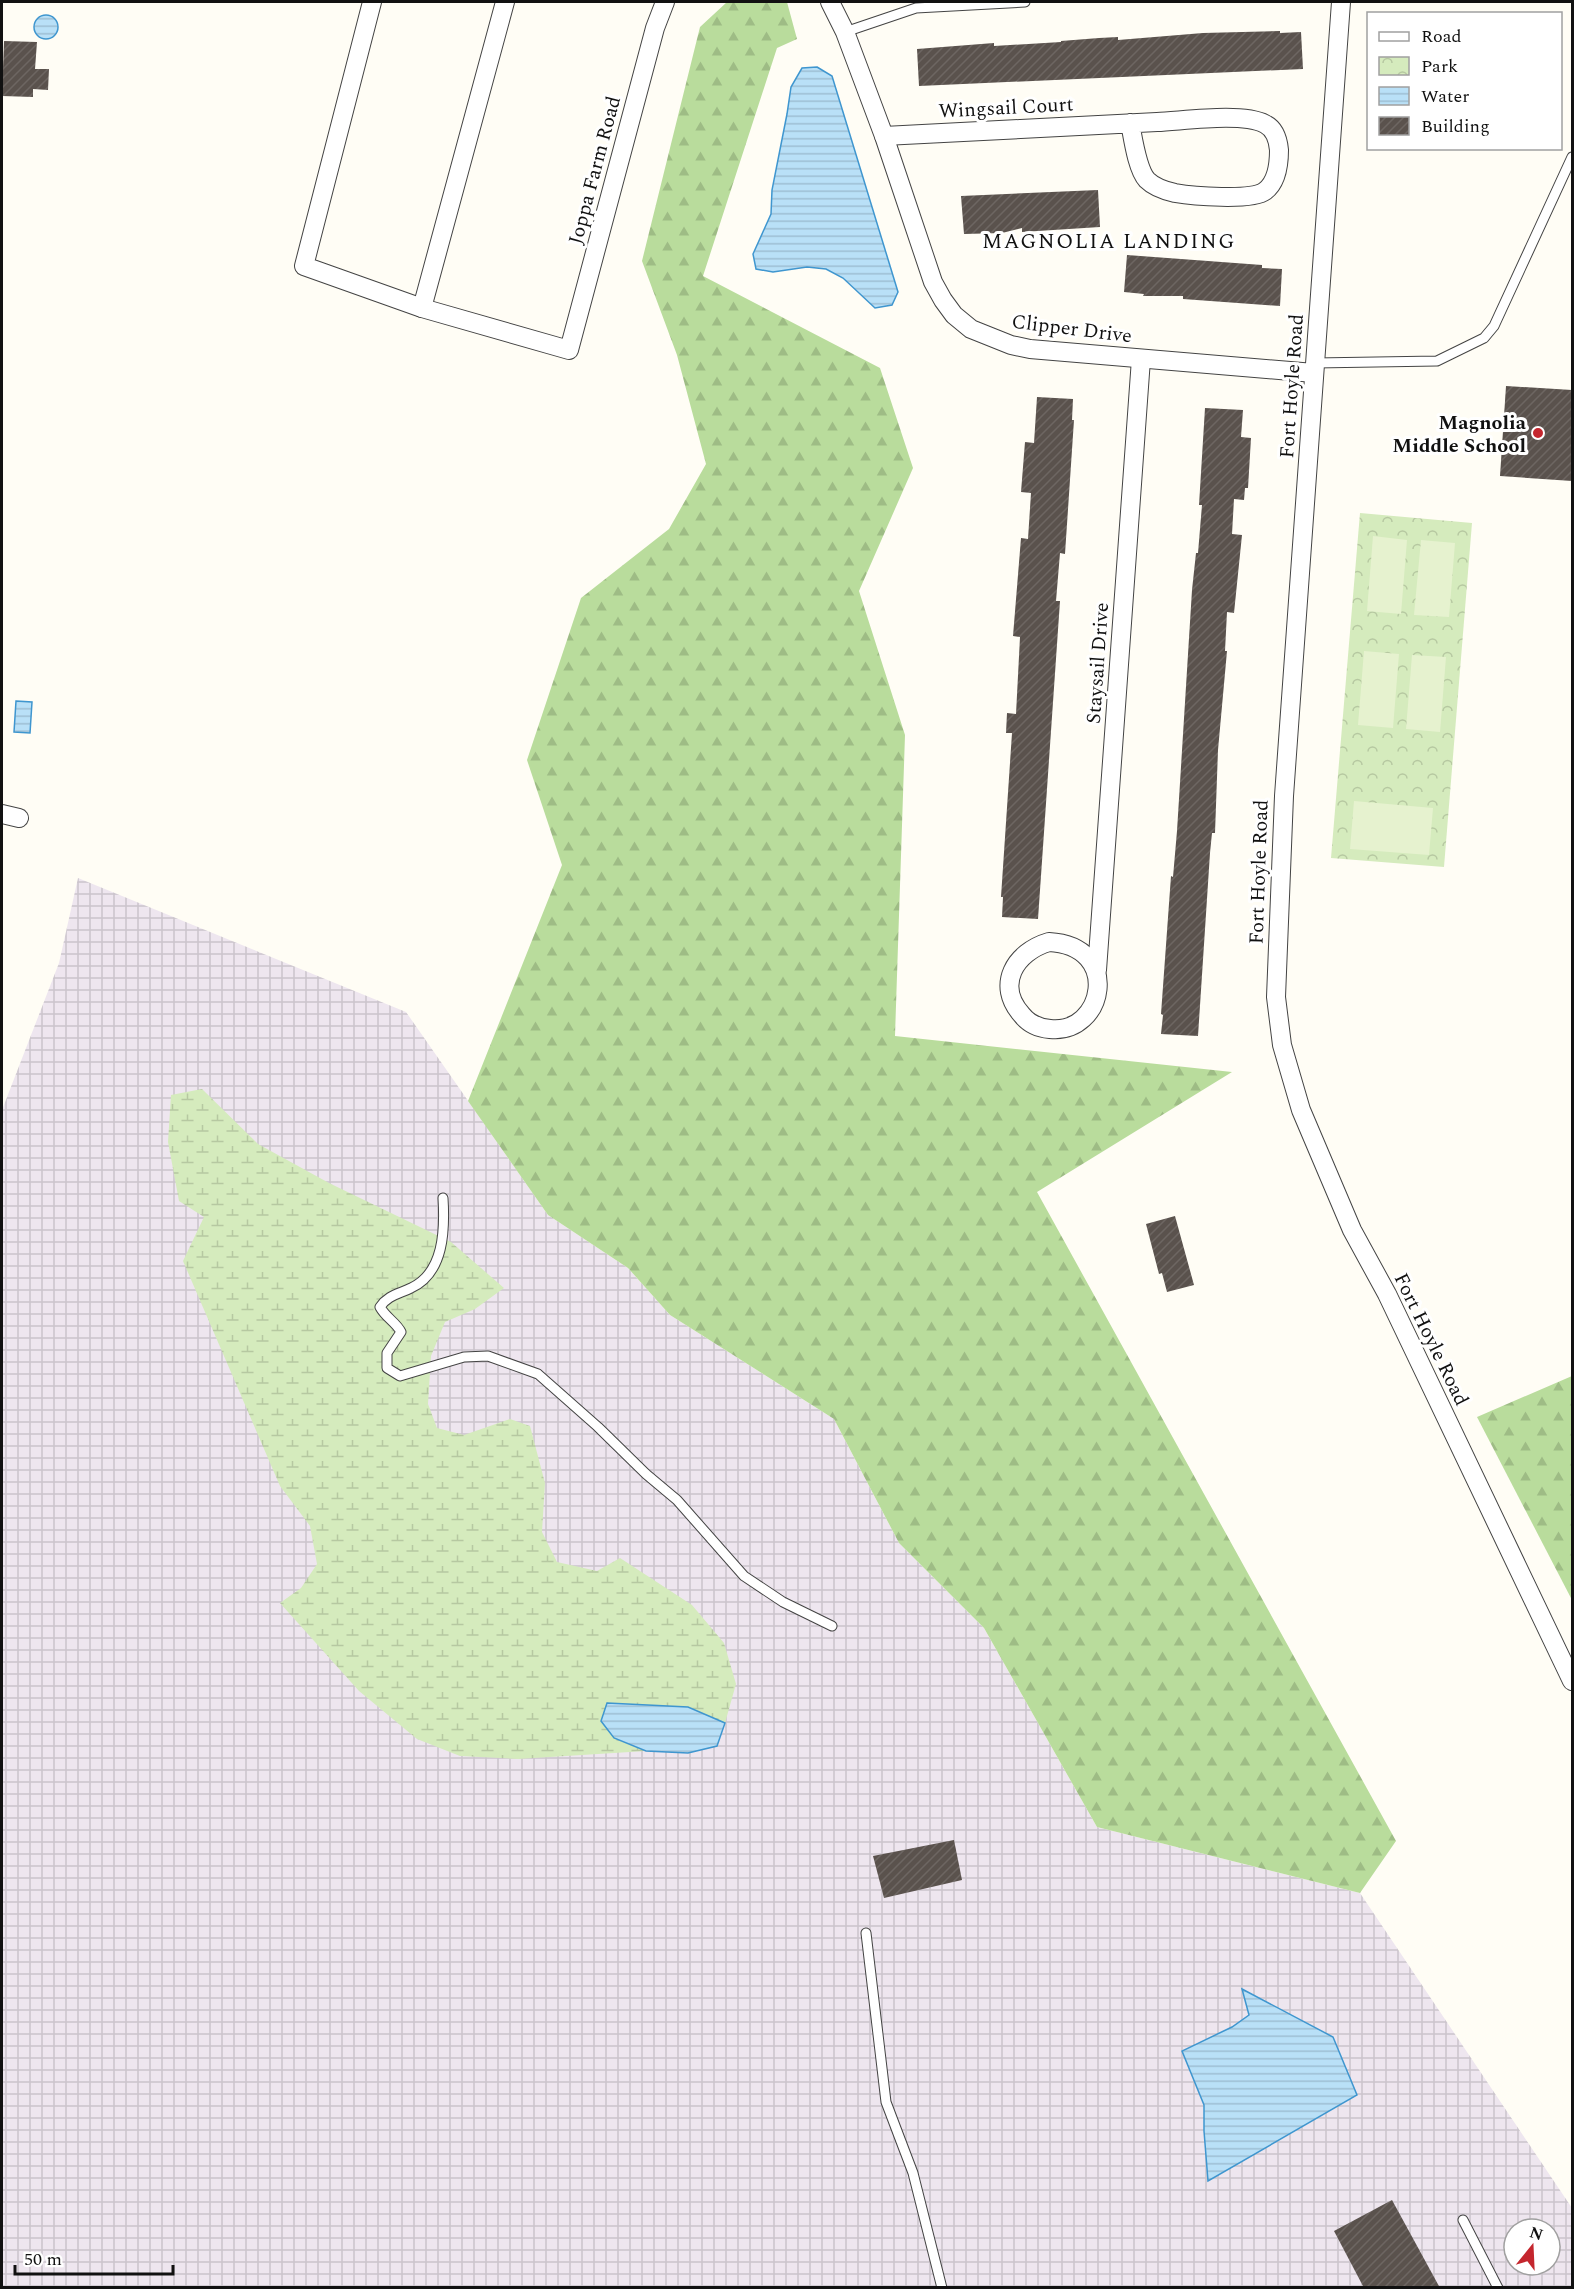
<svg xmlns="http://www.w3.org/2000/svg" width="1574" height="2289" font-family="Spectral,serif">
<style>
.industrial{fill:url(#industrial-grid);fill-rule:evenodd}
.forest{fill:url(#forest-firs)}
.wetland{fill:url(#wetland-marsh)}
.park{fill:url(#park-crowns)}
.pitch{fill:#e6f2cf}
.water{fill:url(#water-rules);stroke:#3f96cf;stroke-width:1.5}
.building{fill:url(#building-hatch)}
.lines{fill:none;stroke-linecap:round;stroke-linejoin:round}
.service-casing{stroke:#444;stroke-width:11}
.minor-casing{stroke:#444;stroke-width:20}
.service{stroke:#fff;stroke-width:9}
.minor{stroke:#fff;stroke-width:18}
.poi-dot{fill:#c4262e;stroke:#fff;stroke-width:2}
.labels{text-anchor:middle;stroke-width:6;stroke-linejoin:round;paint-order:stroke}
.street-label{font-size:20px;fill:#111;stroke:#fff}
.poi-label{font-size:20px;font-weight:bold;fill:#111;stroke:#fff;text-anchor:end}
.neighbourhood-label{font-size:21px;letter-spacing:1.5px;fill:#111;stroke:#fff}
</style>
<defs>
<pattern id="industrial-grid" width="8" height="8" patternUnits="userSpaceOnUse" patternTransform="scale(1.5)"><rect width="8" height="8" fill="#eee6ef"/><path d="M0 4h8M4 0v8" fill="none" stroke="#cbc4cc"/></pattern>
<pattern id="forest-firs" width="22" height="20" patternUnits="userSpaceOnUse" patternTransform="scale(1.5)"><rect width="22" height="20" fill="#b9dc9c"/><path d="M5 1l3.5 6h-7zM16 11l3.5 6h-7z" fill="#9ebc85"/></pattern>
<pattern id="wetland-marsh" width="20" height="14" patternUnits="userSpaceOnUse" patternTransform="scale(1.5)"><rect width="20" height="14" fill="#d5ebbd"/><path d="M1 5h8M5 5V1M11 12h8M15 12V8" fill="none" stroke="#b6c8a1"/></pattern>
<pattern id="park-crowns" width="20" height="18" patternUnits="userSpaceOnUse" patternTransform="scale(1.5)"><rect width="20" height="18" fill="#d5ebbd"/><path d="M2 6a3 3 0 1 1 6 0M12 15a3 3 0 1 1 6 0" fill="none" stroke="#b6c8a1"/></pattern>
<pattern id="water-rules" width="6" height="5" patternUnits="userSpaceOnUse" patternTransform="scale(1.5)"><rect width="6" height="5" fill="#b9e0f7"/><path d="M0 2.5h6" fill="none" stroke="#9ebfd3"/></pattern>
<pattern id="building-hatch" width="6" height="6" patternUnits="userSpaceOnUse" patternTransform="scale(1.5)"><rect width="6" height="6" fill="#5a524d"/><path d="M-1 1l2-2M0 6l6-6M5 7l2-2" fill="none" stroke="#6d6662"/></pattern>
</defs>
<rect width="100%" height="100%" fill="#fffdf5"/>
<!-- industrial -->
<path class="industrial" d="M 78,878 L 406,1012 L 548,1215 L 628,1268 L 670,1315 L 834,1419 L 899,1543 L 984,1628 L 1097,1827 L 1360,1893 L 1572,2208 L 1572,2287 L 2,2287 L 2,1110 L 59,963 ZM 1514,2229 L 1550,2229 L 1550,2265 L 1514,2265 Z"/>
<!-- forest -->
<g class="forest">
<path d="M 727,2 L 787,2 L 797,39 L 777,48 L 703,276 L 880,368 L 913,468 L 859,591 L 905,735 L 895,1036 L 1232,1072 L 1037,1192 L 1396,1841 L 1360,1893 L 1097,1827 L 984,1628 L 899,1543 L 834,1419 L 670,1315 L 628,1268 L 548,1215 L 468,1101 L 562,865 L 527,760 L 581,598 L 669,529 L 706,464 L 677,355 L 642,261 L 700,27 Z"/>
<path d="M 1572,1376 L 1572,1600 L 1477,1417 Z"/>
</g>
<!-- wetland -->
<path class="wetland" d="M 202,1089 L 258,1144 L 329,1183 L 451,1242 L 504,1288 L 475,1309 L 445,1322 L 431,1356 L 428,1404 L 437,1428 L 464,1435 L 510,1419 L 530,1426 L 545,1483 L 542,1532 L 557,1562 L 597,1571 L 620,1558 L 692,1605 L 724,1643 L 736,1684 L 725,1723 L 688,1707 L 651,1707 L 614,1738 L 646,1751 L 518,1759 L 460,1756 L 417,1739 L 359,1691 L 280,1603 L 301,1588 L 317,1564 L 310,1526 L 280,1486 L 183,1261 L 204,1217 L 179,1201 L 168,1142 L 171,1095 Z"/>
<!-- park -->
<path class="park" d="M 1360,513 L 1472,523 L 1444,867 L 1331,858 Z"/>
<!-- pitch -->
<g class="pitch">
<path d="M 1373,536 L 1407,540 L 1401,614 L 1367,611 Z"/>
<path d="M 1421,540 L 1455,543 L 1449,617 L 1414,615 Z"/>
<path d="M 1364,651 L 1399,654 L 1393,728 L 1358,725 Z"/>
<path d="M 1412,655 L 1446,657 L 1440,732 L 1406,729 Z"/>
<path d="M 1354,801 L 1433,808 L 1429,855 L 1350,849 Z"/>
</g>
<!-- water -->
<g class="water">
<circle cx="46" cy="27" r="12"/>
<path d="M 817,67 L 832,76 L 898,292 L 892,305 L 875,308 L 843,278 L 826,269 L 807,267 L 773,272 L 756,269 L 753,254 L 771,214 L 772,190 L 787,114 L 791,87 L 802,68 Z"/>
<path d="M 16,701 L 32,702 L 30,733 L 14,732 Z"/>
<path d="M 607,1703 L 688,1707 L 725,1723 L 717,1746 L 688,1753 L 646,1751 L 614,1738 L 601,1721 Z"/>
<path d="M 1242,1989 L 1333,2037 L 1357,2095 L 1208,2181 L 1204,2131 L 1204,2105 L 1182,2051 L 1232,2027 L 1249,2015 Z"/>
</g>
<!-- building -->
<g class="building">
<path d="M 1280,31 L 1280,33 L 1301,32 L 1303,69 L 919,86 L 917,49 L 994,43 L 994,46 L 1061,42 L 1061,41 L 1099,38 L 1118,37 L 1118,40 L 1203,33 Z"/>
<path d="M 4,41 L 37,42 L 35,69 L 49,69 L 48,90 L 33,89 L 33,97 L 2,96 Z"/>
<path d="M 1098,190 L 1100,227 L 1022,232 L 1022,228 L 1002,233 L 964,234 L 961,196 Z"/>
<path d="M 1127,255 L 1262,265 L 1262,268 L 1282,269 L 1280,306 L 1183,299 L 1183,296 L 1143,296 L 1144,294 L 1124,292 Z"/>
<path d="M 1506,386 L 1572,390 L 1572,481 L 1500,476 Z"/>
<path d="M 1037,397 L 1073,399 L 1072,420 L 1074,420 L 1065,554 L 1060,553 L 1056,601 L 1060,601 L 1038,919 L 1002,917 L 1003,897 L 1001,897 L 1012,733 L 1006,733 L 1007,713 L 1016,714 L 1020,637 L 1013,636 L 1021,538 L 1028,539 L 1031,493 L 1021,492 L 1025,442 L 1034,443 Z"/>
<path d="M 1205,408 L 1243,410 L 1241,437 L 1251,438 L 1248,488 L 1245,488 L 1244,500 L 1234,499 L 1232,534 L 1242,535 L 1234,613 L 1227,612 L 1225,651 L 1227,651 L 1218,750 L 1215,833 L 1212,833 L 1210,853 L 1198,1036 L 1161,1034 L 1163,1015 L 1161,1014 L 1171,876 L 1173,877 L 1177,831 L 1192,590 L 1196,553 L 1198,553 L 1202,505 L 1199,505 Z"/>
<path d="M 1175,1216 L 1194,1285 L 1167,1292 L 1162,1273 L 1159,1274 L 1146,1224 Z"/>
<path d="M 954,1840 L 962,1880 L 884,1898 L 873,1856 Z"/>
<path d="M 1392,2200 L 1440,2288 L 1364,2288 L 1334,2231 Z"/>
</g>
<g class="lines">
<defs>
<g id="service">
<path d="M 845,32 L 916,8 L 1025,2"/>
<path d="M 1315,363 L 1437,361 L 1484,338 L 1494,326 L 1572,157"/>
<path d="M 443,1198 C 445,1230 444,1273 411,1288 C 399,1294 388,1295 380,1307 C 386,1318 396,1322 401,1332 L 387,1353 L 387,1368 L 400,1376 L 464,1357 L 488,1356 L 538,1374 L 598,1427 L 646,1474 L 677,1500 L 744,1576 L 783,1602 L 832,1626"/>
<path d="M 866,1933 L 886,2102 L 913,2173 L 942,2288"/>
<path d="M 1463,2220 L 1498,2288"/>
</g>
<g id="minor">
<path d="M 372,2 L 304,266 L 422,308 L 569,350 L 655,28 L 665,2"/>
<path d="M 830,2 L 845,32 L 884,136 L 933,282 L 943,300 L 954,315 L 971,329 L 1011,345 L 1030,349 L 1314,373"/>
<path d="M 1341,2 L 1284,796 L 1276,997 L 1282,1045 L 1301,1110 L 1352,1230 L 1387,1294 L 1572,1681"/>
<path d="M 884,136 C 975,131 1066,127 1157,122 C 1183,121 1242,112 1265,124 C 1275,129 1278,139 1279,150 C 1279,164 1277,182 1265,191 C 1252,201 1192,196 1175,193 C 1166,191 1154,187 1147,180 C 1137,169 1133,138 1130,123"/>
<path d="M 422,308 L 505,2"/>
<path d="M 2,814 L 19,818"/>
<path d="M 1049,942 C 1123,946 1104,1035 1050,1029 C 1039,1028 1029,1024 1022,1015 C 995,985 1015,952 1049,942 Z"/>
<path d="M 1097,970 L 1141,359"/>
</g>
</defs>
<!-- service casing -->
<use href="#service" class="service-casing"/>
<!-- minor casing -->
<use href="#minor" class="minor-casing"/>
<!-- service -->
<use href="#service" class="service"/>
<!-- minor -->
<use href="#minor" class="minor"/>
</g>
<!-- markers -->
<circle class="poi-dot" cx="1538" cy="433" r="6"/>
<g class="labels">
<!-- street labels -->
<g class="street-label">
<text transform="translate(1006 107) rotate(-3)" y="7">Wingsail Court</text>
<text transform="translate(594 170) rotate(-75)" y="7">Joppa Farm Road</text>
<text transform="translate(1072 328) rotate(7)" y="7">Clipper Drive</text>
<text transform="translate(1291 386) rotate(-86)" y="7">Fort Hoyle Road</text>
<text transform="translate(1097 663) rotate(-86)" y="7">Staysail Drive</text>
<text transform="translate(1258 872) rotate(-88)" y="7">Fort Hoyle Road</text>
<text transform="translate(1432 1339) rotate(64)" y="7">Fort Hoyle Road</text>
</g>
<!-- poi labels -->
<g class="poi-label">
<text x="1526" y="429">Magnolia<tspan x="1526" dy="23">Middle School</tspan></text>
</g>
<!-- neighbourhood labels -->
<g class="neighbourhood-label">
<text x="1109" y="248">MAGNOLIA LANDING</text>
</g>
</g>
<!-- border -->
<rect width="1574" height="2289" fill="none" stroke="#111111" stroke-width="6"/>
<!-- legend -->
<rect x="1367" y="12" width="195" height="138" fill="#ffffff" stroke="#a0a0a0" stroke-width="1.5"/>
<rect x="1379" y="32" width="30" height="9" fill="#ffffff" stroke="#a0a0a0" stroke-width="1.5"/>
<text x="1421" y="42" font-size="18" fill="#111111">Road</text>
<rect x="1379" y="57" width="30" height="18" fill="url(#park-crowns)" stroke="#a0a0a0" stroke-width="1.5"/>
<text x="1421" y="72" font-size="18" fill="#111111">Park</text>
<rect x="1379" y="87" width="30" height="18" fill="url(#water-rules)" stroke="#a0a0a0" stroke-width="1.5"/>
<text x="1421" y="102" font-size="18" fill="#111111">Water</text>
<rect x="1379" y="117" width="30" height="18" fill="url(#building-hatch)" stroke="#a0a0a0" stroke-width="1.5"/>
<text x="1421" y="132" font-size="18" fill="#111111">Building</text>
<!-- north arrow -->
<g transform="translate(1532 2247) rotate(18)"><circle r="28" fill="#ffffff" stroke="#a0a0a0" stroke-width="1.5"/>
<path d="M0-4.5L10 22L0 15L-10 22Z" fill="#c4262e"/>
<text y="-9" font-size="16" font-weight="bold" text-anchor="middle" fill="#111111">N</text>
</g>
<!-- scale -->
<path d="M15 2265v9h158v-9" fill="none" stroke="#111111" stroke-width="3"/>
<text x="24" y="2265" font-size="18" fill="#111111" stroke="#ffffff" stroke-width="4.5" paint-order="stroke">50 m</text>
</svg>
